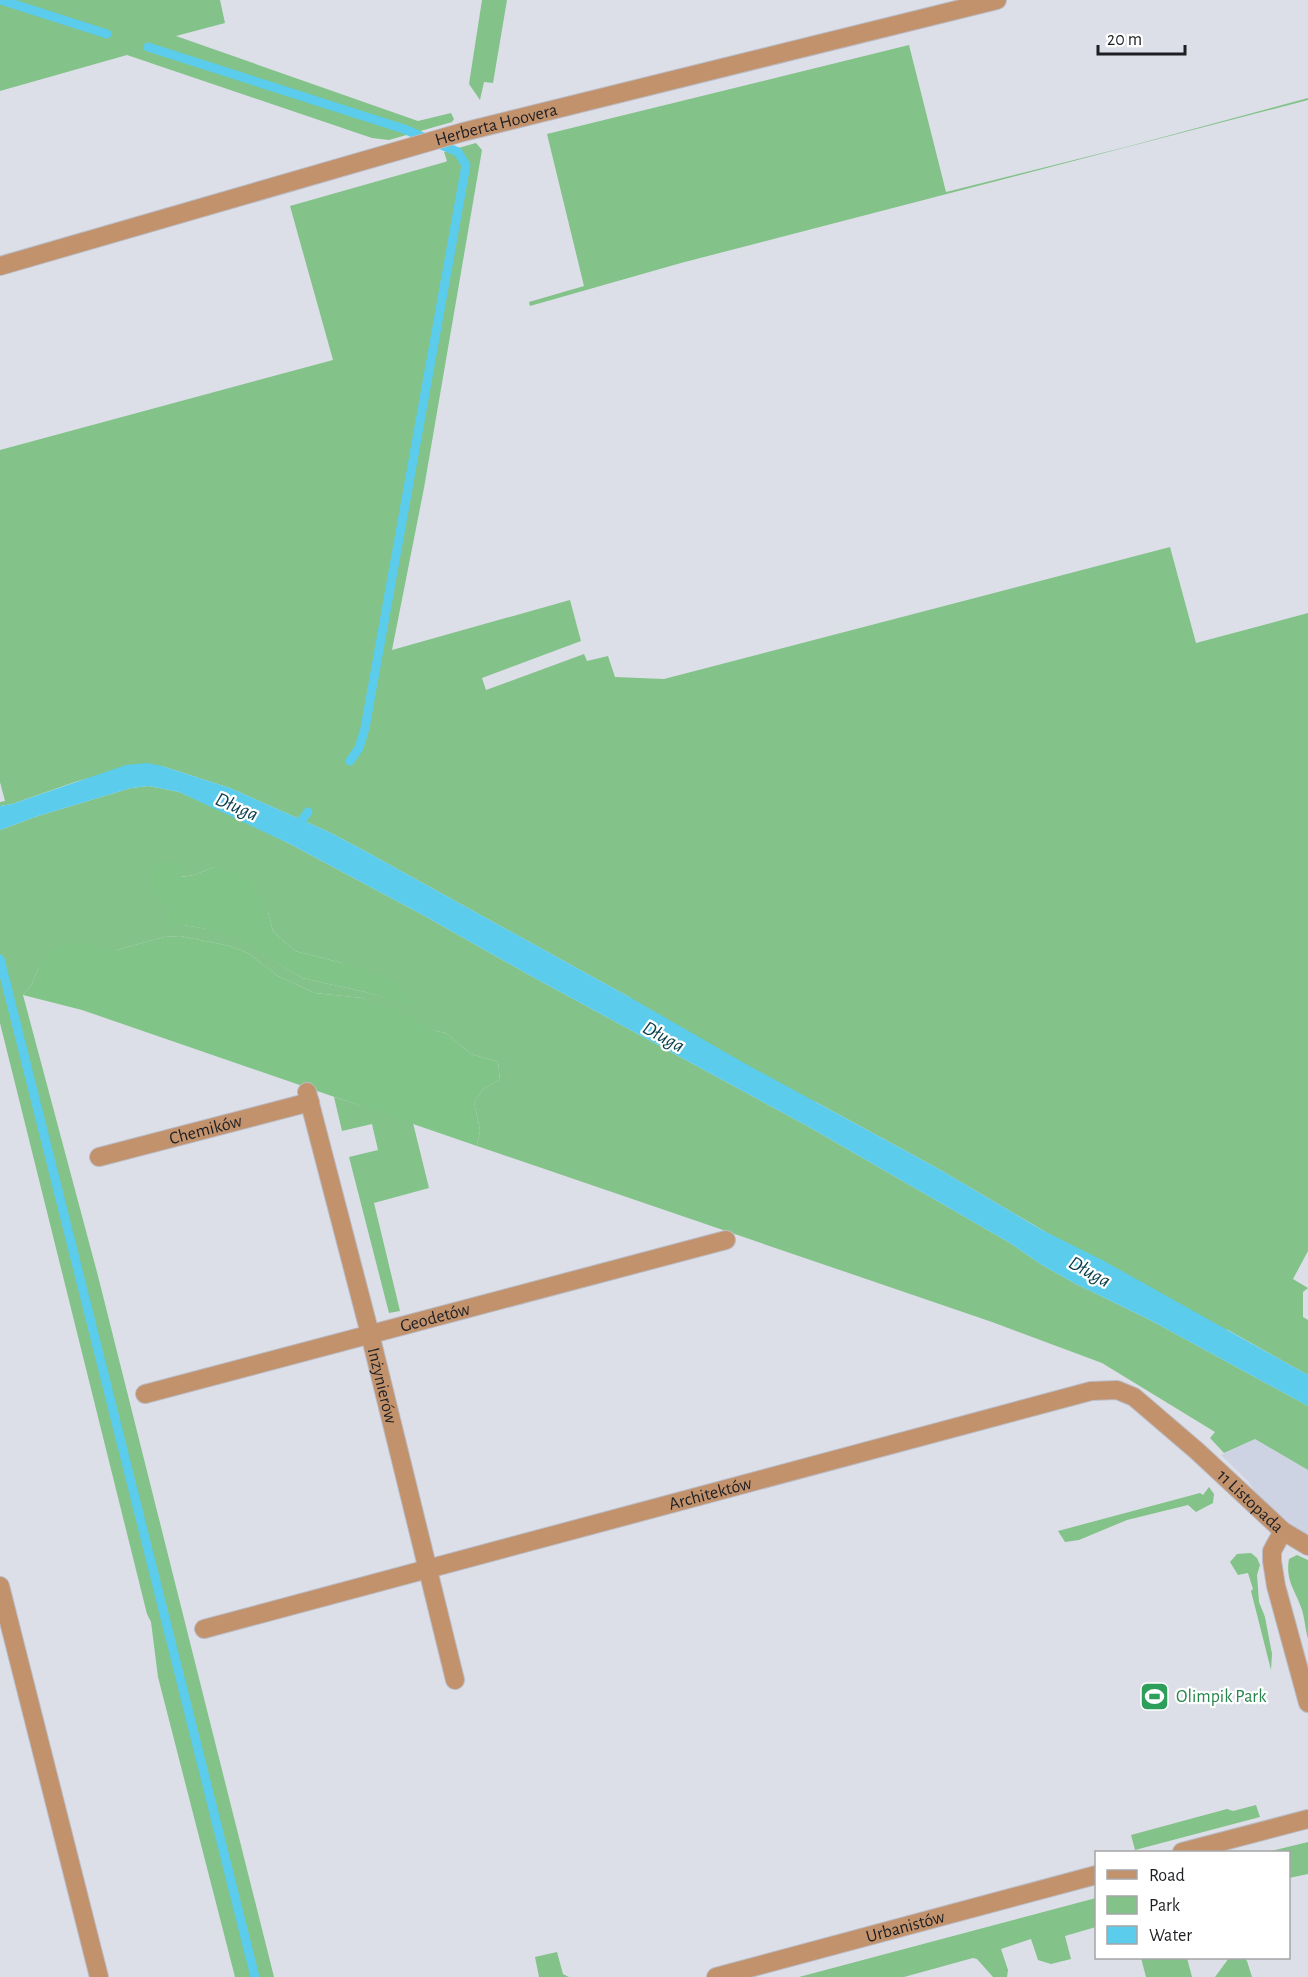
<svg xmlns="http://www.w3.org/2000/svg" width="1308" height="1977" font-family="'Alegreya Sans',sans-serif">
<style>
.built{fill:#ced3e3}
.green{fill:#83c289;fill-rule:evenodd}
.forest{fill:#80c487}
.water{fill:#5bccec}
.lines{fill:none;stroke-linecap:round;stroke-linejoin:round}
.stream{stroke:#5bccec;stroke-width:9}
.minor-casing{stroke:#babcc5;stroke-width:20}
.minor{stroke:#c2926d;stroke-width:18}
.labels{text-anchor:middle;stroke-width:4.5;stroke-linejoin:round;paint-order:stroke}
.street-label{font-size:18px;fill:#1e1f23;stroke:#fff}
.leisure-label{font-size:18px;fill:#27864d;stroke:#fff;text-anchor:start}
.water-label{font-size:20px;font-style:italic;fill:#073d4a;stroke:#fff}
</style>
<rect width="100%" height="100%" fill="#dcdfe8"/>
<!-- built -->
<path class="built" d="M 1255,1439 L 1308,1470 L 1308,1535 L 1292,1525 L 1258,1496 L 1248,1481 L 1221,1455 Z"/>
<!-- green -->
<g class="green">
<path d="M 0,0 L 220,0 L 225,23 L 176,36 L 418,121 L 451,113 L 454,119 L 452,122 L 389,140 L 372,138 L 127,55 L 0,91 Z"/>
<path d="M 482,0 L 507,0 L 493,83 L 484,82 L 480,100 L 469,84 Z"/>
<path d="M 909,45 L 946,192 L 1126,147 L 1308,98 L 1308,100 L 681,263 L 530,306 L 529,302 L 584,286 L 547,134 Z"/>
<path d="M 476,143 L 482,150 L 424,488 L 392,650 L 570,600 L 581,641 L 482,678 L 486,690 L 584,654 L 587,661 L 608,656 L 615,677 L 664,679 L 1170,547 L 1196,643 L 1308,613 L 1308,1251 L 1293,1279 L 1308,1288 L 1303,1292 L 1303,1317 L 1308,1320 L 1308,1375 L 1228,1330 L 1202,1324 L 937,1168 L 816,1102 L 793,1095 L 638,1012 L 631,998 L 363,850 L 329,832 L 230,788 L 162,766 L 106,773 L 75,782 L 12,804 L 0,806 L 0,802 L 5,801 L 0,782 L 0,450 L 333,360 L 290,206 L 445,162 L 447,161 L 444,152 Z"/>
<path d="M 149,786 L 179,792 L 220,810 L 290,844 L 421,914 L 531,976 L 809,1127 L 1010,1243 L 1042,1265 L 1076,1284 L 1150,1320 L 1308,1406 L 1308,1470 L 1255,1439 L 1224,1453 L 1210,1438 L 1215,1432 L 1102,1363 L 992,1322 L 477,1146 L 480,1130 L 474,1102 L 484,1088 L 500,1080 L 498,1062 L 471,1054 L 446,1033 L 436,1031 L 362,998 L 315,993 L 278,976 L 248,953 L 230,946 L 180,936 L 164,937 L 116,950 L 99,950 L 38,969 L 32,984 L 23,995 L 98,1276 L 274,1977 L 235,1977 L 158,1677 L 151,1622 L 147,1614 L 0,1023 L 0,830 L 38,816 L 131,788 ZM 214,867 L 268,912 L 273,931 L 295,951 L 342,963 L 415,1007 L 365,992 L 302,978 L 242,941 L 207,929 L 184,925 L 168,925 L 167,912 L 180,877 L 194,875 Z"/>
<path d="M 334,1097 L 413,1123 L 429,1188 L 374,1203 L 400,1311 L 389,1313 L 349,1157 L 378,1150 L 372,1124 L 342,1131 Z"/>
<path d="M 1209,1487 L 1214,1494 L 1213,1503 L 1196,1512 L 1188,1505 L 1127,1520 L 1079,1540 L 1065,1542 L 1058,1531 L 1200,1493 L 1203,1495 Z"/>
<path d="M 1251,1553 L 1257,1558 L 1260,1565 L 1257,1575 L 1259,1602 L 1265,1617 L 1272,1654 L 1271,1670 L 1251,1591 L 1253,1589 L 1248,1573 L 1238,1575 L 1230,1562 L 1237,1554 Z"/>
<path d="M 1297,1555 L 1308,1560 L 1308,1639 C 1305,1629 1305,1619 1302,1610 C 1296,1591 1285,1581 1289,1559 Z"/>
<path d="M 1256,1805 L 1260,1817 L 1135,1850 L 1131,1835 L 1227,1809 L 1233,1811 Z"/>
<path d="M 1308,1842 L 1308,1874 L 1289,1878 L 1288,1852 L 1267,1852 Z"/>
<path d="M 1096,1898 L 1096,1927 L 1065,1936 L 1071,1959 L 1051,1964 L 1038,1960 L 1031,1939 L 1001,1949 L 1008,1970 L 1007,1977 L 993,1977 L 977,1959 L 973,1958 L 904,1977 L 799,1977 Z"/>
<path d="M 557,1952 L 563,1974 L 569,1977 L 539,1977 L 535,1957 Z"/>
<path d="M 1141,1958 L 1187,1958 L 1192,1977 L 1146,1977 Z"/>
<path d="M 1229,1958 L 1244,1958 L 1247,1961 L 1252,1977 L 1215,1977 Z"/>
</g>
<!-- forest -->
<g class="forest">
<path d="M 171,861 L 181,867 L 181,877 L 194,875 L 214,867 L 229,871 L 252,882 L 268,912 L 273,931 L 295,951 L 342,963 L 392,980 L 416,1008 L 365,992 L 302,978 L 241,941 L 206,929 L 184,925 L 167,925 L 167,912 L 152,889 L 152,867 Z"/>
<path d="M 180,936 L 230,946 L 248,953 L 278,976 L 315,993 L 362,998 L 389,1007 L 436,1031 L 446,1033 L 471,1054 L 498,1062 L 500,1080 L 484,1088 L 474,1102 L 480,1130 L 477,1146 L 82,1010 L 23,995 L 32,984 L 38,969 L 53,947 L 73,943 L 89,944 L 99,950 L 116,950 L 164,937 Z"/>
</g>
<!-- water -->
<path class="water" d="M 147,763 L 162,766 L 230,788 L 329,832 L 363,850 L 631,998 L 744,1063 L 937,1168 L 1042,1230 L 1104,1261 L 1308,1375 L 1308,1406 L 1150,1320 L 1076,1284 L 1042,1265 L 1010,1243 L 809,1127 L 531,976 L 421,914 L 290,844 L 179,792 L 149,786 L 131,788 L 38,816 L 0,830 L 0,806 L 12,804 L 126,765 Z"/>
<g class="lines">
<!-- stream -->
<g class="stream">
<path d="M 1,0 L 107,34"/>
<path d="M 148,47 L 404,129 L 458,152 L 466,165 L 365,728 L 359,748 L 350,761"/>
<path d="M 295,829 L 308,812"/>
<path d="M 0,959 L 255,1977"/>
</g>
<defs>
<g id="minor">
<path id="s1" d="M 0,266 L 463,132 L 997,0"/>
<path id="s2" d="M 307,1092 L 370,1334 L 455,1680"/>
<path id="s3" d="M 99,1157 L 310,1102"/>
<path id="s4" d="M 145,1394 L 726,1240"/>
<path d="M 1283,1531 L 1272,1551 L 1272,1561 L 1276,1586 L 1308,1703"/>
<path d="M 0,1586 L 99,1977"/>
<path id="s5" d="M 204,1629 L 1091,1391 L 1117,1390 L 1134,1397 L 1197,1451 L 1283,1531 L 1308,1546"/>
<path d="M 1182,1852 L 1308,1819"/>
<path id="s6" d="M 716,1977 L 1096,1875"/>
</g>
</defs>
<!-- minor casing -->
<use href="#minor" class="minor-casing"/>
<!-- minor -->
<use href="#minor" class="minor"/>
</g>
<!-- icons -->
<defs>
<symbol id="stadium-square" viewBox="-11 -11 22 22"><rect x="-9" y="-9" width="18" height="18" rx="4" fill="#2e9e5b" stroke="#fff"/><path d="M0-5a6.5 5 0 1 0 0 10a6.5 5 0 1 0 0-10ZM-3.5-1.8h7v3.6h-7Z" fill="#fff"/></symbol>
</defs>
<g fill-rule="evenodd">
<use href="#stadium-square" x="1138" y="1680" width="33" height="33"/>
</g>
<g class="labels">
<!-- street labels -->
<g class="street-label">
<text dy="6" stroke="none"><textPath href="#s1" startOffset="516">Herberta Hoovera</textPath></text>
<text dy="6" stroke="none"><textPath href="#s3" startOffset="110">Chemików</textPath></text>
<text dy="6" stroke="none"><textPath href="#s4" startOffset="300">Geodetów</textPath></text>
<text dy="6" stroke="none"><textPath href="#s2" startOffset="303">Inżynierów</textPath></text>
<text dy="6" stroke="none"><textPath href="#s5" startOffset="524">Architektów</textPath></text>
<text dy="6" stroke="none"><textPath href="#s5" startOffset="1119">11 Listopada</textPath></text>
<text dy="6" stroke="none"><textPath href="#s6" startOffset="196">Urbanistów</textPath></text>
</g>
<!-- leisure labels -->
<g class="leisure-label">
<text x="1176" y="1702">Olimpik Park</text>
</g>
<!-- water labels -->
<g class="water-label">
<text transform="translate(237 806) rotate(23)" y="7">Długa</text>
<text transform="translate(664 1036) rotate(29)" y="7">Długa</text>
<text transform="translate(1090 1271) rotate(29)" y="7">Długa</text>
</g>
</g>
<!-- legend -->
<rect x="1095" y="1851" width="195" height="108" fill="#ffffff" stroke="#a5a5a7" stroke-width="1.5"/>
<rect x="1107" y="1870" width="30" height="9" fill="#c2926d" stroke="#a5a5a7" stroke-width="1.5"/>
<text x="1149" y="1881" font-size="18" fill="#1e1f23">Road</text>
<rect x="1107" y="1896" width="30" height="18" fill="#83c289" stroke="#a5a5a7" stroke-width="1.5"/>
<text x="1149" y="1911" font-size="18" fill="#1e1f23">Park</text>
<rect x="1107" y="1926" width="30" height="18" fill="#5bccec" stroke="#a5a5a7" stroke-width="1.5"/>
<text x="1149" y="1941" font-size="18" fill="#1e1f23">Water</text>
<!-- scale -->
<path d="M1098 45v9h87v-9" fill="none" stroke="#1e1f23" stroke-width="3"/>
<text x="1107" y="45" font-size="18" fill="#1e1f23" stroke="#ffffff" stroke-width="4.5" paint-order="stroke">20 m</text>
</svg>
